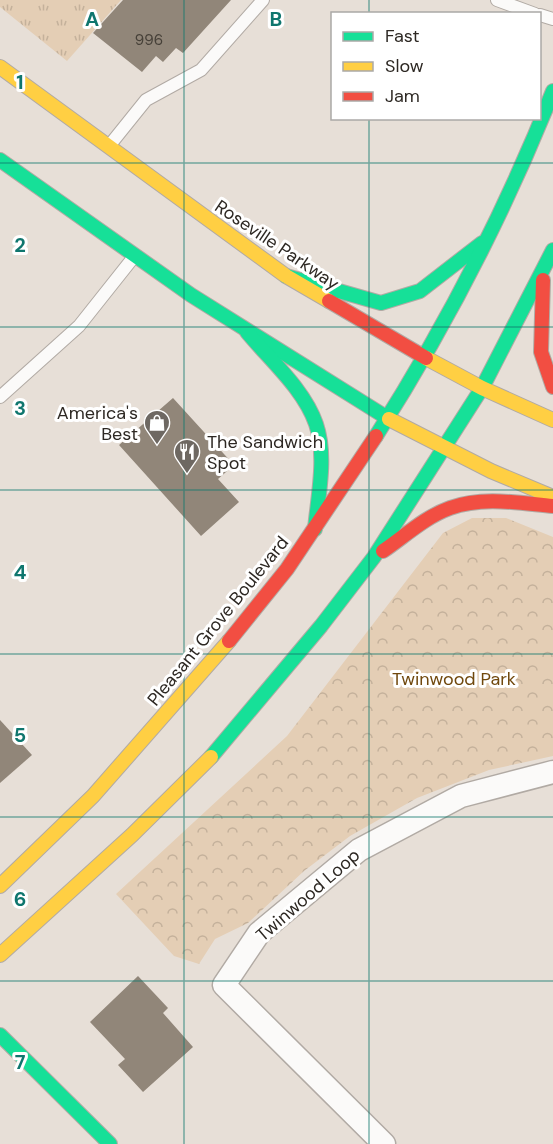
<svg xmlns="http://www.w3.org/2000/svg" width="553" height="1144" font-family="'DM Sans',sans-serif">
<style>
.grass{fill:url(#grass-tufts)}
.park{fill:url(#park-crowns)}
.building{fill:#918679}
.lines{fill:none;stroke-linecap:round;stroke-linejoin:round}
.lane-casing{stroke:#b1aaa4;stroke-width:14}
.street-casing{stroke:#b1aaa4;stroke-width:25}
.fast-casing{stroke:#b1aaa4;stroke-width:16}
.slow-casing{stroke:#b1aaa4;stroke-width:16}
.jam-casing{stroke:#b1aaa4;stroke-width:16}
.lane{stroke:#fbfaf9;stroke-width:12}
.street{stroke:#fbfaf9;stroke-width:22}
.fast{stroke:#16e098;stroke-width:14}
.slow{stroke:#ffcf43;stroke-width:14}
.jam{stroke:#f24e42;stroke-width:14}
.grid{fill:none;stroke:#0f766e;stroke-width:1.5;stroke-opacity:0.55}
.labels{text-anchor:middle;stroke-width:6;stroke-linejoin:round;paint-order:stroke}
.number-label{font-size:15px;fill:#464038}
.street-label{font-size:18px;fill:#2d2823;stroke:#fff}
.poi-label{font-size:18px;fill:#2d2823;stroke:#fff;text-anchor:end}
.park-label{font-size:18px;fill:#70480d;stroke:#fff}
.grid-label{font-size:20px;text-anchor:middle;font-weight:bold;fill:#0f766e;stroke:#fff;stroke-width:6;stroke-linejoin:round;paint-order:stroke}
</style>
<defs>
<pattern id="grass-tufts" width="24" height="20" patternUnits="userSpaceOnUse" patternTransform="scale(1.5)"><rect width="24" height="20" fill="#e4ceb5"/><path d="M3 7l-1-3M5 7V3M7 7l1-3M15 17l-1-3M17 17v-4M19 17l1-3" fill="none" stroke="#c4b19b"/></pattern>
<pattern id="park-crowns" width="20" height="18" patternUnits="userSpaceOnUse" patternTransform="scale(1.5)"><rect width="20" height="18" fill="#e4ceb5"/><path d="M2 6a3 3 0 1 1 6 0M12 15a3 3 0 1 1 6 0" fill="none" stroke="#c4b19b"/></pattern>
</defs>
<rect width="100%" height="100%" fill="#e7dfd7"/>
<!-- grass -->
<path class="grass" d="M 0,0 L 121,0 L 67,61 L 0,7 Z"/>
<!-- park -->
<path class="park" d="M 472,518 L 506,518 L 553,537 L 553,756 L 489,770 L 417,798 L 350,836 L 304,871 L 248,923 L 215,939 L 199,964 L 174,956 L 116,894 L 287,736 L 443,533 Z"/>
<!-- building -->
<g class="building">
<path d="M 123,0 L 231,0 L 183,53 L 176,48 L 163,62 L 156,56 L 142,72 L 93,33 Z"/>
<path d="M 173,398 L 234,465 L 218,479 L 239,502 L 201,536 L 119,445 Z"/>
<path d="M 0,720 L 32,755 L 0,783 Z"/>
<path d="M 138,976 L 168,1008 L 163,1013 L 193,1047 L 143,1092 L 118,1065 L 125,1059 L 90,1022 Z"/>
</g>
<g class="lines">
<defs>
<g id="lane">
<path d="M 497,0 L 535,14"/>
<path d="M 540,15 L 553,19"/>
<path d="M 109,146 L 146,100 L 201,70 L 263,0"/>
<path d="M 0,397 L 79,326 L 133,258"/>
</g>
<path id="street" d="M 384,1144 L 224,985 L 259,933 L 359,850 L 461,796 L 553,772"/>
<g id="fast">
<path d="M 0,160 L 191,295 L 389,419"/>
<path d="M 286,276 L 381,303 L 420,291 L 482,243"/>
<path d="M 247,332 C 270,360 304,389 316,424 C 327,456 318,496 315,529"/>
<path d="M 376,436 C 446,326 505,212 553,91"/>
<path d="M 211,757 L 321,626 L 374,557 L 482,388 L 553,250"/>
<path d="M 0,1035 L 110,1144"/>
</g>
<g id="slow">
<path d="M 0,67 L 286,276 L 329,301"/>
<path d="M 426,358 L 482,388 L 553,420"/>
<path d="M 389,419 L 491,471 L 553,497"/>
<path d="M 0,886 L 93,796 L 229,641"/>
<path d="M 0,955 L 132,835 L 211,757"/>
</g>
<g id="jam">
<path d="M 543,280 L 541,352 L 553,387"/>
<path d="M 329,301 L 426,358"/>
<path d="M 383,551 C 405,536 425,517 450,508 C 483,496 519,503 553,506"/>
<path d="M 229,641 L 287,569 L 376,436"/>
</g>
</defs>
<!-- lane casing -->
<use href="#lane" class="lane-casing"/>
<!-- street casing -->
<use href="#street" class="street-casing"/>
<!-- fast casing -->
<use href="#fast" class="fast-casing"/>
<!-- slow casing -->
<use href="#slow" class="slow-casing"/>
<!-- jam casing -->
<use href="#jam" class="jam-casing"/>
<!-- lane -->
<use href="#lane" class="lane"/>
<!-- street -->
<use href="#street" class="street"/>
<!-- fast -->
<use href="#fast" class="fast"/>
<!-- slow -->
<use href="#slow" class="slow"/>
<!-- jam -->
<use href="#jam" class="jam"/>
</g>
<!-- grid -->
<path class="grid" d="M 184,0 L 184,1144M 369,0 L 369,14M 369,118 L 369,1144M 0,163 L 553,163M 0,327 L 553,327M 0,490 L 553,490M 0,654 L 553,654M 0,817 L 553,817M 0,981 L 553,981"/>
<!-- icons -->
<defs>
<symbol id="shop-pin" viewBox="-11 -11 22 30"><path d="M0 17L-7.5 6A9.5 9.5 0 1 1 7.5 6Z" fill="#6e6862" stroke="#fff"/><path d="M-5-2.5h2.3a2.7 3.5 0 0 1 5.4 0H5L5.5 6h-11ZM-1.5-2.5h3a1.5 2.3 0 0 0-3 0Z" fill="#fff"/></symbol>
<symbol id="restaurant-pin" viewBox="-11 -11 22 30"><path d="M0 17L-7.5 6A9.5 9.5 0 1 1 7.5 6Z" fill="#6e6862" stroke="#fff"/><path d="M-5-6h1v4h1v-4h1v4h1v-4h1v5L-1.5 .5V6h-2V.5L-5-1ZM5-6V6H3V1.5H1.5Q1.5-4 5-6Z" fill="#fff"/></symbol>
</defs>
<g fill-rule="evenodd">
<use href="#shop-pin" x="142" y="408" width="30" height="40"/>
<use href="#restaurant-pin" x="172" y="437" width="30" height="40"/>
</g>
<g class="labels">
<!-- number labels -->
<g class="number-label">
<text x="149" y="45">996</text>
</g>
<!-- street labels -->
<g class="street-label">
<text transform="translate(277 245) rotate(34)" y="6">Roseville Parkway</text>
<text transform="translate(218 621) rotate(-51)" y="6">Pleasant Grove Boulevard</text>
<text transform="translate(308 895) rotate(-41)" y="6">Twinwood Loop</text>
</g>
<!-- poi labels -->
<g class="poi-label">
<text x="138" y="419">America's<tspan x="138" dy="21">Best</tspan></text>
<text x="207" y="448" text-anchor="start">The Sandwich<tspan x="207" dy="21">Spot</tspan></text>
</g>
<!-- park labels -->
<g class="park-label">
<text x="454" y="685">Twinwood Park</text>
</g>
</g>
<g class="grid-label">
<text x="92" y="26">A</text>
<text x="276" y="26">B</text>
<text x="20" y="89">1</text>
<text x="20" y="252">2</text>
<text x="20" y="415">3</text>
<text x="20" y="579">4</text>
<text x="20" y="742">5</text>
<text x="20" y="906">6</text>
<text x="20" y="1069">7</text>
</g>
<!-- legend -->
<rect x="331" y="12" width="210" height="108" fill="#ffffff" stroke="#aba9a7" stroke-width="1.5"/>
<rect x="343" y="32" width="30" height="9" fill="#16e098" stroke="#aba9a7" stroke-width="1.5"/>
<text x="385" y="42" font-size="18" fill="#2d2823">Fast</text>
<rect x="343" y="62" width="30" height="9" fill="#ffcf43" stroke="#aba9a7" stroke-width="1.5"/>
<text x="385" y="72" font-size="18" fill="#2d2823">Slow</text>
<rect x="343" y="92" width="30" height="9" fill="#f24e42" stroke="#aba9a7" stroke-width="1.5"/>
<text x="385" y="102" font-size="18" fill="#2d2823">Jam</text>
</svg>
